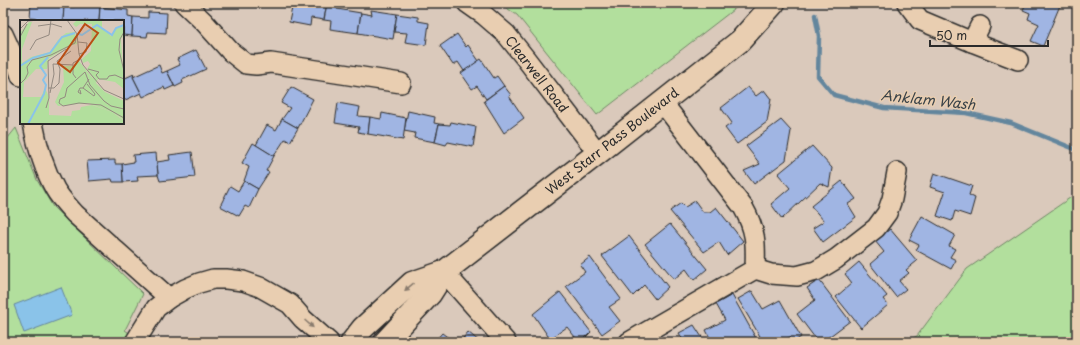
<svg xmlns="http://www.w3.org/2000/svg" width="1080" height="345" font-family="'Playpen Sans',sans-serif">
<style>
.green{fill:#b2df9d;stroke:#6e8564}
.water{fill:#8ac3e9;stroke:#64869d}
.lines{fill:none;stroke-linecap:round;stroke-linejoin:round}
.stream{stroke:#64869d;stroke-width:4.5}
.building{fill:#a0b5e3;stroke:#2b2b2b}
.minor-casing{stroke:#2b2b2b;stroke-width:22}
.tertiary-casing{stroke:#2b2b2b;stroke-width:25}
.minor{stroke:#e9ceb1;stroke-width:19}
.tertiary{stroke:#e9ceb1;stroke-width:22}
.oneway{fill:#8a7c6e}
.labels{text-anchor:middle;stroke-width:3;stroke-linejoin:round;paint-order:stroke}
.street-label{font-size:13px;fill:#2b2b2b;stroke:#e9ceb1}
.water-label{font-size:14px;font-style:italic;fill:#394248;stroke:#e9ceb1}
.inset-river{fill:none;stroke:#8ac3e9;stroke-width:2}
.inset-road{fill:none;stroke:#948a81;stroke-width:1}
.view{fill:#b94e14;fill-opacity:0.15;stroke:#b94e14;stroke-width:2}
.inset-edge{fill:none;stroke:#2b2b2b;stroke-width:2}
</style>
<rect width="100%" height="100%" fill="#dac9bb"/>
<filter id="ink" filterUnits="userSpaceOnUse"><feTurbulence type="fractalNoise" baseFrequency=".025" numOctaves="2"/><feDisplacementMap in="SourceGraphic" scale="8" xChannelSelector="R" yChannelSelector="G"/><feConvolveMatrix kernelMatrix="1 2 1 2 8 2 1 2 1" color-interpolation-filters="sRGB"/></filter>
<g filter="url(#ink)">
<!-- green -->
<g class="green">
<path d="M 499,3 L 742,3 L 597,115 L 517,15 Z"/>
<path d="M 16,128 L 37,180 L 53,207 L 143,294 L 125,330 L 142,342 L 3,342 L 3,144 Z"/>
<path d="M 1077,193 L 1077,342 L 904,342 L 917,336 L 967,269 Z"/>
</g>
<!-- water -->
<path class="water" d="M 61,287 L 72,315 L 24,333 L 14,305 Z"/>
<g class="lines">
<!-- stream -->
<path class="stream" d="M 815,15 L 819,36 L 818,76 L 834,95 L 884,108 L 966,113 L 1011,123 L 1077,150"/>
</g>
<!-- building -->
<g class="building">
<path d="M 31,3 L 59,3 L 59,5 L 64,6 L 63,21 L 42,21 L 42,19 L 30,18 Z"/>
<path d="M 75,3 L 100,3 L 99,21 L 63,21 L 64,6 L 74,7 Z"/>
<path d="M 293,3 L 310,4 L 311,3 L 327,3 L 324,20 L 311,18 L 310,26 L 289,22 Z"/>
<path d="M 327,3 L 337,5 L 337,9 L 361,13 L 358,33 L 330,29 L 331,21 L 324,20 Z"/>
<path d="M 1026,3 L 1061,3 L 1043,46 L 1031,41 L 1039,24 L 1028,19 L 1030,13 L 1023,10 Z"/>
<path d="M 100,7 L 128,10 L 128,16 L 133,17 L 132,36 L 123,35 L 123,21 L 99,21 Z"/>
<path d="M 371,10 L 397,14 L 393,39 L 358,33 L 361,13 L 372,15 Z"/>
<path d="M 148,12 L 167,13 L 166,33 L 148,32 L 147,37 L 132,36 L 133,17 L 148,18 Z"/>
<path d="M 397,14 L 418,17 L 418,21 L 429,23 L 426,45 L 405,42 L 407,33 L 394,32 Z"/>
<path d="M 457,34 L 466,47 L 468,45 L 479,61 L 464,71 L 458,62 L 453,65 L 440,46 Z"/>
<path d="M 196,50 L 206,69 L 182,80 L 183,83 L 175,87 L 167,71 L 180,65 L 177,59 Z"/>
<path d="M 481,59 L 494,78 L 497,76 L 504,86 L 486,99 L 477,86 L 472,89 L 461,73 Z"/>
<path d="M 159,65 L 162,73 L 167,71 L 174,86 L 165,90 L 164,87 L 143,97 L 133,77 Z"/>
<path d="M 134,74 L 133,77 L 141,93 L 123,101 L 123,79 Z"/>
<path d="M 504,86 L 511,95 L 509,96 L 524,118 L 504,133 L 484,101 Z"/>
<path d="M 291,87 L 313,99 L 298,128 L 282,119 L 290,108 L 281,103 Z"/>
<path d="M 748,87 L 756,96 L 764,90 L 771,99 L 767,122 L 737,144 L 725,128 L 732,123 L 721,108 Z"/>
<path d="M 338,103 L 360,107 L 358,116 L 370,117 L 368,134 L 358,132 L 359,127 L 335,123 Z"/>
<path d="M 408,111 L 435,117 L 434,123 L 439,124 L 435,142 L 414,138 L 415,133 L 404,131 Z"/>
<path d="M 382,113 L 406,118 L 403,140 L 368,134 L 370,117 L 381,119 Z"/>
<path d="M 282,119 L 298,128 L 290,142 L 285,139 L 274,156 L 256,145 L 267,125 L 276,130 Z"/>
<path d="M 781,120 L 791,131 L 786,160 L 754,184 L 744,171 L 760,164 L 746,146 Z"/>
<path d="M 451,122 L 476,127 L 473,147 L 448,142 L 446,145 L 435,142 L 439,124 L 450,125 Z"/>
<path d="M 253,143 L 274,156 L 266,171 L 269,172 L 258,189 L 244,181 L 249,167 L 242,163 Z"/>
<path d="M 812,146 L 832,168 L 829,187 L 820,183 L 782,219 L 771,204 L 790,188 L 778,174 Z"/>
<path d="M 192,152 L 195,177 L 160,181 L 158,175 L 157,162 L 170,160 L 169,155 Z"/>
<path d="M 156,153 L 158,175 L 137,176 L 138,181 L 123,182 L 122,164 L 134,162 L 133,155 Z"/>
<path d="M 115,160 L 115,164 L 122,164 L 123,182 L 113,182 L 112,179 L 89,181 L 87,161 Z"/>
<path d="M 934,173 L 972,186 L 969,195 L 975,198 L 970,216 L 955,211 L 952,221 L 937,216 L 945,192 L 930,187 Z"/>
<path d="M 244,181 L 258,189 L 249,208 L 245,206 L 239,216 L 220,206 L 230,186 L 238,191 Z"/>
<path d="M 842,181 L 856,199 L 848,204 L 856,217 L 823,242 L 813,228 L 824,221 L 811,206 Z"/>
<path d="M 695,201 L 703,212 L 710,212 L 716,207 L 743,241 L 727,255 L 719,242 L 704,252 L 670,211 L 681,203 L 685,207 Z"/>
<path d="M 922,216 L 955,235 L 949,246 L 955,249 L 950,257 L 956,260 L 951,269 L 916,250 L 919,245 L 909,240 Z"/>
<path d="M 670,224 L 707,269 L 694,280 L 686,269 L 674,279 L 645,244 Z"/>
<path d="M 890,229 L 917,261 L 906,270 L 909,273 L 899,281 L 906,289 L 896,297 L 870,264 L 884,252 L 875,241 Z"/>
<path d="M 629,236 L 668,287 L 655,299 L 644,285 L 633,296 L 602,256 Z"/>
<path d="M 590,257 L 621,299 L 609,307 L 620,321 L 602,334 L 566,286 L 585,272 L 580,265 Z"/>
<path d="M 859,262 L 887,296 L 883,299 L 888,305 L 861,328 L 836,297 L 852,283 L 845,274 Z"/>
<path d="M 819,280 L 850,321 L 822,342 L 818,342 L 797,314 L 815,300 L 807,288 Z"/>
<path d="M 752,291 L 763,309 L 780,300 L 801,337 L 793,342 L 790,337 L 780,342 L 761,338 L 738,299 Z"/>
<path d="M 560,292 L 591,332 L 581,342 L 579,342 L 567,327 L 550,339 L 533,314 Z"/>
<path d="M 732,295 L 758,342 L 712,342 L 706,330 L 725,320 L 716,304 Z"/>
<path d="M 694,325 L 705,342 L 684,342 L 679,333 Z"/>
<path d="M 468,332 L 480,342 L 460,342 Z"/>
<path d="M 442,333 L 454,342 L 434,342 Z"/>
</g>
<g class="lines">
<defs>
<g id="minor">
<path d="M 184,3 L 204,22 L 231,52 L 246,64 L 256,65 L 271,63 L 401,83"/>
<path d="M 467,3 L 484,15 L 506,34 L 526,59 L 598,153"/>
<path d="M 907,3 L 920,20 L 972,42 L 1018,60"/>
<path d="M 3,34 L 18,67 L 21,76"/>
<path d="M 972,42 L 980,26"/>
<path d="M 33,123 C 37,145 44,169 55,189 C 60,198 68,206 75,214 L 169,298"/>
<path d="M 755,269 L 771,274 L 797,276 L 816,271 L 836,259 L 876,228 L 887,213 L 892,199 L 897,172"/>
<path d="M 444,272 L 506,342"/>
<path d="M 135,342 L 156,308 L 169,298 L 185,289 L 199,283 L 213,279 L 226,279 L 243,281 L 260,287 L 290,304 L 303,319 L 329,342"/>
<path d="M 629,342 L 755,269 C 756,243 756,230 743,207 L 662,102"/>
</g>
<g id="tertiary">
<path d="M 352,342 L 363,328 L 412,283 L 444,272 L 598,153 L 740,41 L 774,3"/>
<path d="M 385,342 L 430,294 L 444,272"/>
</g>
</defs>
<!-- minor casing -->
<use href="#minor" class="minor-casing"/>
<!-- tertiary casing -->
<use href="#tertiary" class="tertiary-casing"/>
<!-- minor -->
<use href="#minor" class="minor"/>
<!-- tertiary -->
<use href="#tertiary" class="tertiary"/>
</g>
<!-- one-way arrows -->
<defs><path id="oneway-solid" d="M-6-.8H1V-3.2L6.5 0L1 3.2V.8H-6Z"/></defs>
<g class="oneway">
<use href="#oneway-solid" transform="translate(409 287) rotate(140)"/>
<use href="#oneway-solid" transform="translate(309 324) rotate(42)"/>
</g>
</g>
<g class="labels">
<!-- street labels -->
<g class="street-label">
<text transform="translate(537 74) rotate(52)" y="5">Clearwell Road</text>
<text transform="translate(612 141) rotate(-38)" y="5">West Starr Pass Boulevard</text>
</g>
<!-- water labels -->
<g class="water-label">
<text transform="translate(928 100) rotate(6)" y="5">Anklam Wash</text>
</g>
</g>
<!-- overview -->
<g transform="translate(20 20)">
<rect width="104" height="104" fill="#dac9bb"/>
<path d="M 57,0 L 82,0 L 82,8 L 91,16 L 96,8 L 104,7 L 104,15 L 101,19 L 104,69 L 95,62 L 78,59 L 76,63 L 85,72 L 104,81 L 104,100 L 92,92 L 68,83 L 38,86 L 35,82 L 44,62 L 43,46 L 54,46 L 59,41 L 74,60 L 67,49 L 70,44 L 68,41 L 63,43 L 62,39 L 71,31 L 72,4 L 60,4 L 56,7 L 53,4 ZM 9,2 L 12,2 L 2,29 L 2,43 L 11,37 L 30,32 L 38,20 L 46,13 L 55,12 L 57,24 L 52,25 L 29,38 L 27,49 L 16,49 L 4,62 L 3,77 L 0,77 L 0,13 Z" fill="#b2df9d"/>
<path d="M 25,68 L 29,77 L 29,95 L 51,96 L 52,91 L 60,90 L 61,87 L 72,85 L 92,92 L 104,101 L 102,104 L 0,104 L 0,77 L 21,77 Z" fill="#b2df9d"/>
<path class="inset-river" d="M 59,14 L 62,15 L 77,5 L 92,15 L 96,8 L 104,5M 0,46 L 13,38 L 30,33 L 42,17 L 55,13M 8,104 L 24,74 L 26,65 L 23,60 L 26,55 L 20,46 L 28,37"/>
<path class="inset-road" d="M 47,0 L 57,14 L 59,34M 18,6 L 32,4 L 42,7M 0,9 L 8,1 L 19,0M 104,12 L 100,19 L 99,30 L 104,51M 0,17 L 7,4M 58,22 L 67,23 L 66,32 L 59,34M 10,30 L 16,20 L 29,15 L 31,0M 59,34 L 63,45 L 84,70 L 104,79M 68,49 L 79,52 L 76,55 L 79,59 L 87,59 L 89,56 L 95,55 L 104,59M 56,58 L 53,54 L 53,43 L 60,39M 0,64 L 5,59 L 8,53 L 7,47 L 12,40 L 31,35 L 55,23 L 57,14M 67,64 L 75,74 L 74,76 L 63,68 L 69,59M 28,68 L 34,68 L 39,63 L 40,49 L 37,41 L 51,31M 60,70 L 61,74 L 58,72 L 60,68 L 63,68M 30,73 L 34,54 L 33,44 L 53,45M 26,88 L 29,78 L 28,41 L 46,29M 104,89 L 91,86 L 84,81 L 70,65 L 65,52 L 47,68 L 45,77 L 40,79 L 39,83 L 43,86 L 59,83 L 81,85 L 104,98"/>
<path class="view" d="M 65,4 L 78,13 L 50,52 L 38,43 Z"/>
<rect width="104" height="104" class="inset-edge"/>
</g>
<!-- margin -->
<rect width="1080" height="345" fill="none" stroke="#e9ceb1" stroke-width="16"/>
<rect x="8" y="8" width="1064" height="329" fill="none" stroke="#2b2b2b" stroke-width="1.5" filter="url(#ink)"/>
<!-- scale -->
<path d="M930 40v6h118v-6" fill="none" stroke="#2b2b2b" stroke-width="2"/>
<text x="936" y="40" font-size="12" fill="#2b2b2b" stroke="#e9ceb1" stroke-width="3" paint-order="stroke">50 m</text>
</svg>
